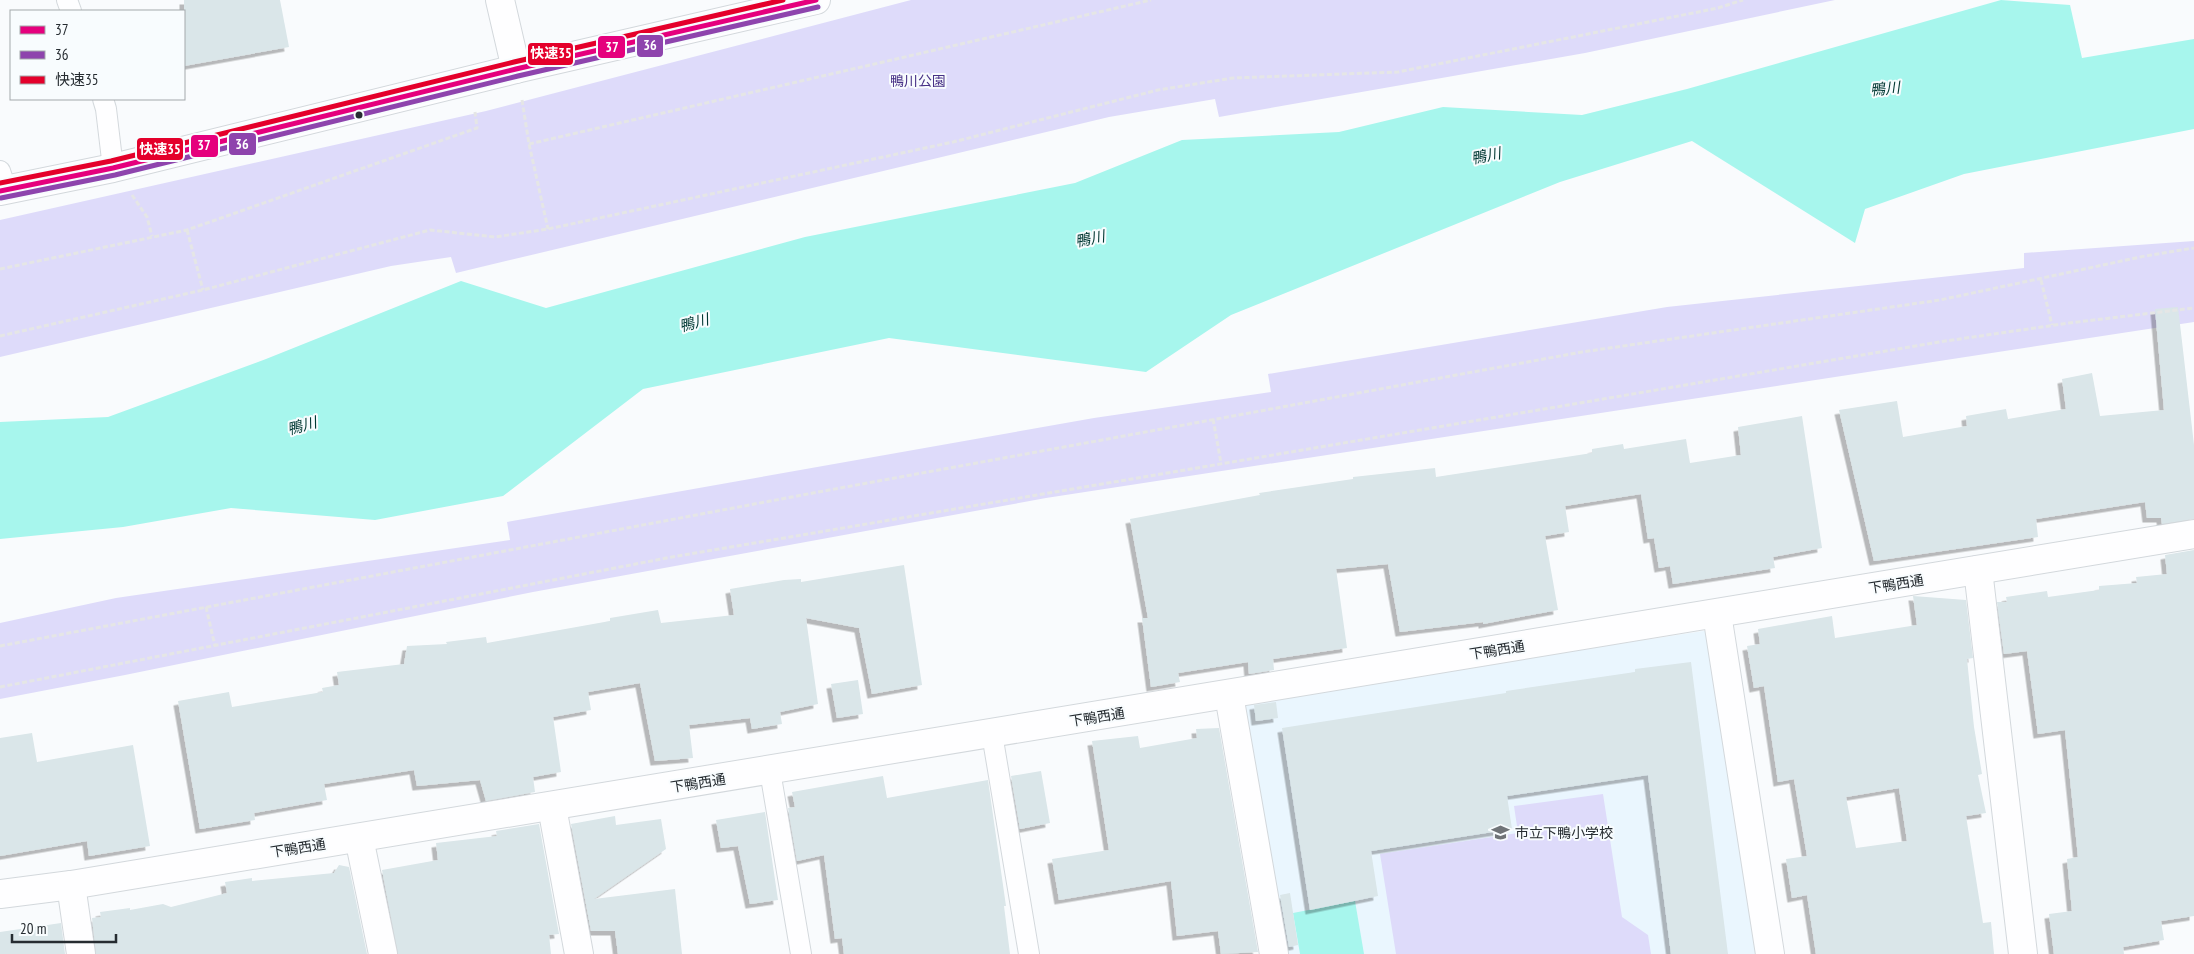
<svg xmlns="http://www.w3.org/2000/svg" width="2194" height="954" font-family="'PT Sans Narrow','Noto Sans JP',sans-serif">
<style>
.built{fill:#eaf6fe}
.green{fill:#dedbfa}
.water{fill:#a7f6ed}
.building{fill:#dae6e9;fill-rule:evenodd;filter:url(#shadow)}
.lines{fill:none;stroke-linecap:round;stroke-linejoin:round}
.service-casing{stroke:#d3d8dc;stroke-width:22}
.minor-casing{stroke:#d3d8dc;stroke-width:30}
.tertiary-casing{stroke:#d3d8dc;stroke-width:30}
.path{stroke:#e5e6e6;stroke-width:3;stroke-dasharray:5 2.5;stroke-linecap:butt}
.service{stroke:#fefeff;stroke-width:20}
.minor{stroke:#fefeff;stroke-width:28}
.tertiary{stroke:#fefeff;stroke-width:28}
.bus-1-casing{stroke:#f8fcfe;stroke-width:9}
.bus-2-casing{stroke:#f8fcfe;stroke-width:9}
.bus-3-casing{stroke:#f8fcfe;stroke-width:9}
.bus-1{stroke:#e5007d;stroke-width:5}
.bus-2{stroke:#8e44ad;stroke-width:5}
.bus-3{stroke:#e4002b;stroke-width:5}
.bus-dot{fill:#262c31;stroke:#f8fcfe;stroke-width:2}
.labels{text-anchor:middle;stroke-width:4;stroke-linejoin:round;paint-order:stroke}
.park-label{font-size:14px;fill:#473186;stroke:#f8fcfe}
.street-label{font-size:14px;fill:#262c31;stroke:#f8fcfe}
.poi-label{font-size:14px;fill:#262c31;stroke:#f8fcfe;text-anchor:start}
.water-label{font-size:15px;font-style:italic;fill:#003833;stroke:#f8fcfe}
.line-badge{stroke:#f8fcfe;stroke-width:2}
.badge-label{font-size:14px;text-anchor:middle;font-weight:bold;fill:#fff}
</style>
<defs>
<filter id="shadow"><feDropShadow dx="-4.5" dy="4.5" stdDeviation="0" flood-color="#0004"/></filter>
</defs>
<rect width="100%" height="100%" fill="#f9fbfd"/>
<!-- built -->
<path class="built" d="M 1710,630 L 1756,954 L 1284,954 L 1242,712 L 1249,700 Z"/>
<!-- green -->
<g class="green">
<path d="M 911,0 L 1835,0 L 1585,53 L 1219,117 L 1215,99 L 1109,117 L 456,273 L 451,257 L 391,266 L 0,357 L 0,220 L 486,111 Z"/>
<path d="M 2194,241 L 2194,322 L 1046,498 L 533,592 L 125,675 L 0,699 L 0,623 L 116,598 L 510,540 L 507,522 L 1094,418 L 1271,392 L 1268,374 L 1667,307 L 2024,268 L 2024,253 Z"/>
<path d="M 1603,794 L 1622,917 L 1648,935 L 1651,954 L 1396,954 L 1380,854 L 1518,833 L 1514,806 Z"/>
</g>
<!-- water -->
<g class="water">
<path d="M 2001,0 L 2070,5 L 2082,58 L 2194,39 L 2194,129 L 1964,174 L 1865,209 L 1855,243 L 1692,141 L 1560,182 L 1231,315 L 1146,372 L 889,338 L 643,389 L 503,496 L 375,520 L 231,508 L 123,527 L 0,539 L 0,422 L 108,417 L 266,359 L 461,281 L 546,308 L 805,237 L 1075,183 L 1182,140 L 1339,132 L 1443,107 L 1582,115 L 1687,89 Z"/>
<path d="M 1355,901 L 1364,954 L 1300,954 L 1293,913 Z"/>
</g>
<!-- building -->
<g class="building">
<path d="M 184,0 L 280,0 L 289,47 L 184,66 Z"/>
<path d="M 2178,307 L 2194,445 L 2194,519 L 2162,524 L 2161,518 L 2147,518 L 2145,502 L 2036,519 L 2038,537 L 1874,561 L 1839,410 L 1897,401 L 1903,437 L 1967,426 L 1966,416 L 2006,409 L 2008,419 L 2066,409 L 2062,379 L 2092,373 L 2100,416 L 2164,410 L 2155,309 Z"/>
<path d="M 1802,416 L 1822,548 L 1773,557 L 1775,568 L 1673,584 L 1670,566 L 1659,568 L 1654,538 L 1648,539 L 1641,494 L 1565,506 L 1569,532 L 1545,536 L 1558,610 L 1483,624 L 1483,622 L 1400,632 L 1388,564 L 1336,569 L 1347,648 L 1273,659 L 1274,670 L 1249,674 L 1248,662 L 1178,673 L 1180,682 L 1151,687 L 1142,618 L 1148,618 L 1130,519 L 1260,495 L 1259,493 L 1353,479 L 1353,477 L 1435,468 L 1436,477 L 1592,453 L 1592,449 L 1623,444 L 1624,449 L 1686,439 L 1690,463 L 1741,455 L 1738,427 Z"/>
<path d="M 2194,550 L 2194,916 L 2161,921 L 2164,940 L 2123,947 L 2124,954 L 2054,954 L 2049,914 L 2072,911 L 2067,859 L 2078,857 L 2065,730 L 2038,734 L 2027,651 L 2004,654 L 1997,602 L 2007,602 L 2006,597 L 2047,591 L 2048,597 L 2099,590 L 2099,586 L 2137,583 L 2136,577 L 2167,574 L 2165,555 Z"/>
<path d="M 904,565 L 922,685 L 872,694 L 859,628 L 806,618 L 818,704 L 780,712 L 782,724 L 752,729 L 750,718 L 689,725 L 693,758 L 655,761 L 640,683 L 588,692 L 591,710 L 553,717 L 561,772 L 533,777 L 535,792 L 486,801 L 480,780 L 417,786 L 414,770 L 324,784 L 327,800 L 254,813 L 255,820 L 200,829 L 178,701 L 229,692 L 232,707 L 323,692 L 322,688 L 339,685 L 337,672 L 404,664 L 407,646 L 447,644 L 446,642 L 486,637 L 487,643 L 610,621 L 610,618 L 658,610 L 661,623 L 734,615 L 730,589 L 784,580 L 801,579 L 801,582 Z"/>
<path d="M 1913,596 L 1966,600 L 1973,658 L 1967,659 L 1974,727 L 1982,774 L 1978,775 L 1986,813 L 1966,816 L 1983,923 L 1991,922 L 1994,954 L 1816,954 L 1807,895 L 1792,898 L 1786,859 L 1807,856 L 1794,779 L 1778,782 L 1764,686 L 1754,688 L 1747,646 L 1760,644 L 1758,629 L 1832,616 L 1835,638 L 1917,625 ZM 1899,788 L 1907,841 L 1856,848 L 1846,797 Z"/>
<path d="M 1691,662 L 1728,954 L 1671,954 L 1648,775 L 1507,796 L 1512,829 L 1371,851 L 1378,896 L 1310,910 L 1282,728 L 1506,693 L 1506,691 L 1635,672 L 1635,669 Z"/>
<path d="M 858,680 L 863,714 L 837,718 L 831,684 Z"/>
<path d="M 1276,702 L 1278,718 L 1256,721 L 1254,705 Z"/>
<path d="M 1219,728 L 1258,952 L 1221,954 L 1218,931 L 1177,936 L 1171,881 L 1059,900 L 1052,859 L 1109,850 L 1092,741 L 1138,736 L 1140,748 L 1197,738 L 1196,729 Z"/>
<path d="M 32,733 L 37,762 L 133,745 L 150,846 L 89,856 L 87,841 L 0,856 L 0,738 Z"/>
<path d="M 1041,771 L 1050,823 L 1020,829 L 1011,776 Z"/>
<path d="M 883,776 L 887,798 L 988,780 L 1006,906 L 1004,906 L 1010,954 L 844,954 L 842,938 L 835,939 L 824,855 L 797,861 L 788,808 L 795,807 L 792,792 Z"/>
<path d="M 765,812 L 778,900 L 750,904 L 738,846 L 721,848 L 716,820 Z"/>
<path d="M 615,816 L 616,825 L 661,819 L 666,849 L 594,899 L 675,889 L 682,954 L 618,954 L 615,931 L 591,931 L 571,824 Z"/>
<path d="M 539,824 L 559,934 L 549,935 L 551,954 L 398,954 L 382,870 L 438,860 L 436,843 L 497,836 L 496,831 Z"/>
<path d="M 339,865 L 349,867 L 367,954 L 96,954 L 92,918 L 101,917 L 100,912 L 130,908 L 130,910 L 163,904 L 171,907 L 227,893 L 225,882 L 252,878 L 252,881 L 334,873 Z"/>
<path d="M 1290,893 L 1298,945 L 1289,947 L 1280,895 Z"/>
<path d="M 61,923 L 65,954 L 0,954 L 0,932 Z"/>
</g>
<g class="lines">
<defs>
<g id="service">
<path d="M 67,0 L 71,11"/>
<path d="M 103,99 L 106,109 L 113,168"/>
<path d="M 0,171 L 6,189"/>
<path d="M 992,734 L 1029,954"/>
<path d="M 770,771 L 801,954"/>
</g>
<g id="minor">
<path d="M 1978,570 L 2023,954"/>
<path d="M 1717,614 L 1770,954"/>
<path d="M 1229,695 L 1274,954"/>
<path d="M 552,807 L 579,954"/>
<path d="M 359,838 L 383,954"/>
<path d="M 71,885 L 81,954"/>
<path d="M 0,894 L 71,885 L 2194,534"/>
</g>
<g id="tertiary">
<path d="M 500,0 L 516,69"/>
<path d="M 0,191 L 113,168 L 516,69 L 816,0"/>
</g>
</defs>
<!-- service casing -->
<use href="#service" class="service-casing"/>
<!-- minor casing -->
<use href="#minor" class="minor-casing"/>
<!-- tertiary casing -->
<use href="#tertiary" class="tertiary-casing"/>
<!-- path -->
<g class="path">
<path d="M 522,100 L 529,144 L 548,229"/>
<path d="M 529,144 L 1151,0"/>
<path d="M 132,195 L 147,217 L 152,236"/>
<path d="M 187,230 L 203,290"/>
<path d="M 0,269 L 187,230 L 477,128 L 475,112"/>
<path d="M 2041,280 L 2052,325"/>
<path d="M 0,336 L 203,290 L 430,230 L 495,237 L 548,229 L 953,142 L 1158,90 L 1233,78 L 1398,72 L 1718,8 L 1743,0"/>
<path d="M 1213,419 L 1221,463"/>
<path d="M 206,607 L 215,646"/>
<path d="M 0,646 L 813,493 L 1582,352 L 1940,300 L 2145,256 L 2194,248"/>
<path d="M 0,687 L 672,557 L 1939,342 L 2069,323 L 2194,308"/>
</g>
<!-- service -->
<use href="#service" class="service"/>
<!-- minor -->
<use href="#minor" class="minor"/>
<!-- tertiary -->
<use href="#tertiary" class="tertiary"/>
<defs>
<path id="bus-1" d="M 0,191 L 113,168 L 516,69 L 816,0"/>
<path id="bus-2" d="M 1,198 L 115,175 L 518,76 L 818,7"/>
<path id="bus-3" d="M 0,183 L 111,161 L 514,62 L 783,0"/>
</defs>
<!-- bus-1 casing -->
<use href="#bus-1" class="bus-1-casing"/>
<!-- bus-2 casing -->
<use href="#bus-2" class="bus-2-casing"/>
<!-- bus-3 casing -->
<use href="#bus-3" class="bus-3-casing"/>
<!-- bus-1 -->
<use href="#bus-1" class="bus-1"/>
<!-- bus-2 -->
<use href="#bus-2" class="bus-2"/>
<!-- bus-3 -->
<use href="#bus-3" class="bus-3"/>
</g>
<!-- icons -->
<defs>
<symbol id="school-bare" viewBox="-9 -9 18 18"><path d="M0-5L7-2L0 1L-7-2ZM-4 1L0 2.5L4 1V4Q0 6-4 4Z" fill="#707478" stroke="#f8fcfe" stroke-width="2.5" paint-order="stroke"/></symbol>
</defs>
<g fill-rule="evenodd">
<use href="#school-bare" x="1488" y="820" width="25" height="25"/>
</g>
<!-- markers -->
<circle class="bus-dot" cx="359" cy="115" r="4.5"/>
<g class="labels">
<!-- park labels -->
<g class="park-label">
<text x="918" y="86">鴨川公園</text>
</g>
<!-- street labels -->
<g class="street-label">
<text transform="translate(1896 584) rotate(-9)" y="5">下鴨西通</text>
<text transform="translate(1497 650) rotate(-9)" y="5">下鴨西通</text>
<text transform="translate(1097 717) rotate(-9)" y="5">下鴨西通</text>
<text transform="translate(698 783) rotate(-9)" y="5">下鴨西通</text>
<text transform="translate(298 848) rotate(-9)" y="5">下鴨西通</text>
</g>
<!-- poi labels -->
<g class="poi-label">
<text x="1515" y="838">市立下鴨小学校</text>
</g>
<!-- water labels -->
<g class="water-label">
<text transform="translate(1885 89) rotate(-6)" y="5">鴨川</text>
<text transform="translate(1486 156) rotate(-12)" y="5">鴨川</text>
<text transform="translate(1090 239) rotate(-12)" y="5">鴨川</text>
<text transform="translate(694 323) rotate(-15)" y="5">鴨川</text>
<text transform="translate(302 426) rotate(-15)" y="5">鴨川</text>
</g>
</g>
<g class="line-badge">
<rect x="636" y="34" width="28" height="24" rx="5" fill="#8e44ad"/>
<rect x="597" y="35" width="29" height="24" rx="5" fill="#e5007d"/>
<rect x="527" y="42" width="47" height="24" rx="5" fill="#e4002b"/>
<rect x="228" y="132" width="29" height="24" rx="5" fill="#8e44ad"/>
<rect x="190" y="134" width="29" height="24" rx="5" fill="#e5007d"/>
<rect x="136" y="137" width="48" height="24" rx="5" fill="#e4002b"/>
</g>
<g class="badge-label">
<text x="650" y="50">36</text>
<text x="612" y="52">37</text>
<text x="551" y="58">快速35</text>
<text x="242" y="149">36</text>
<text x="204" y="150">37</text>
<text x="160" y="154">快速35</text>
</g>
<!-- legend -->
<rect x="10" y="10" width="175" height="90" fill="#f8fcfe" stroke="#a4a9ac"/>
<rect x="20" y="26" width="25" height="8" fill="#e5007d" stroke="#a4a9ac"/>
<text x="55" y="35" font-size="15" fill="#262c31">37</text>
<rect x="20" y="51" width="25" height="8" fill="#8e44ad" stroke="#a4a9ac"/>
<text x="55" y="60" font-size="15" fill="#262c31">36</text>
<rect x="20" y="76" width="25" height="8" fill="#e4002b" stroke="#a4a9ac"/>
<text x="55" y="85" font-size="15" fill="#262c31">快速35</text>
<!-- scale -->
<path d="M12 934v8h104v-8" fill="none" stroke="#262c31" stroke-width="2.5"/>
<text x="20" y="934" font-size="15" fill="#262c31" stroke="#f8fcfe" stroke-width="4" paint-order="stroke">20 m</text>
</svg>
